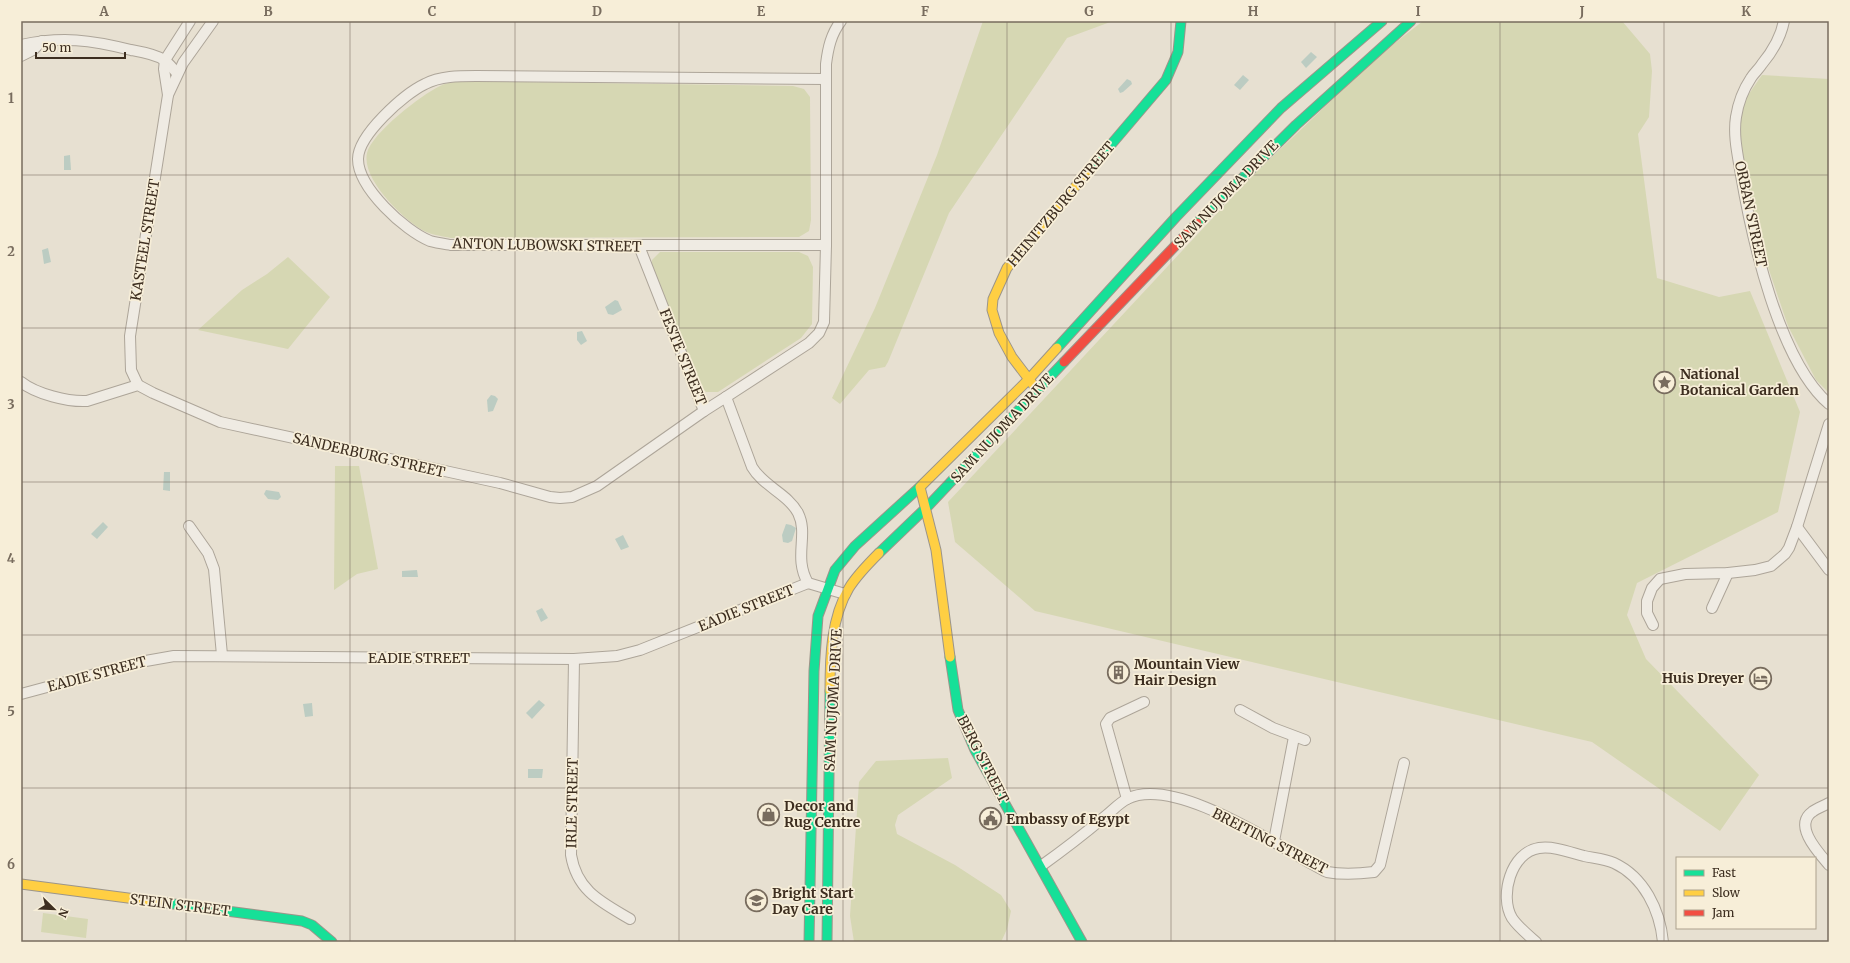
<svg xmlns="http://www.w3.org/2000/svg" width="1850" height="963" font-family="Merriweather,serif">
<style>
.green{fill:#d6d7b3}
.water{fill:#bcccc2}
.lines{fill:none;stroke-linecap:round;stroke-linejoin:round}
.street-casing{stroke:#ada599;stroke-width:12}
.fast-casing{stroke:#9c958a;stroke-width:11}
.slow-casing{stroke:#9c958a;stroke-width:11}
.jam-casing{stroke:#9c958a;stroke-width:11}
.street{stroke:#efebe3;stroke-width:10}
.fast{stroke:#16e098;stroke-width:9}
.slow{stroke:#ffcf43;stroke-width:9}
.jam{stroke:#f24e42;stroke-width:9}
.grid{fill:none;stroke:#786c5e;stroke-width:1;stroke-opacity:0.55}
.labels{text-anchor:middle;stroke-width:3.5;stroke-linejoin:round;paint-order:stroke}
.street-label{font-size:14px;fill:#3d2e20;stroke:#f7eed8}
.poi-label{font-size:14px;font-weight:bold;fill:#3d2e20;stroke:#f7eed8;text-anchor:start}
.neatline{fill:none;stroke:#786c5e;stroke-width:1.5}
.grid-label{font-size:13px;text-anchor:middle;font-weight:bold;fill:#786c5e}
</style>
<rect width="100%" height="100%" fill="#e7e0d1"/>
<!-- green -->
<g class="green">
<path d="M 983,21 L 1113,21 L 1067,38 L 949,213 L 888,362 L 885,367 L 869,370 L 840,404 L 832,398 L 875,308 L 937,155 Z"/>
<path d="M 1423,21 L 1622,21 L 1650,54 L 1652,71 L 1649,117 L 1638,134 L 1657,278 L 1719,297 L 1750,291 L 1800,412 L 1778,512 L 1637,583 L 1627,615 L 1646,659 L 1759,775 L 1720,831 L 1592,742 L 1035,611 L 955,542 L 948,502 L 1250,178 L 1377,57 Z"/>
<path d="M 1762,75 L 1829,79 L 1829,393 L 1816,380 L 1788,326 L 1768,267 L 1752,210 L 1742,156 L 1740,117 L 1746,98 Z"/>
<path d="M 464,81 L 793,86 L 804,89 L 810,97 L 811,220 L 809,231 L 799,237 L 451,238 C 442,236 432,235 424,231 C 404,220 361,179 367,153 C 372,133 421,95 440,86 C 447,82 456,82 464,81 Z"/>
<path d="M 660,252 L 799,252 L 808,256 L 813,267 L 812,324 L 801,338 L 718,392 L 706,392 L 698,384 L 652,271 L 652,260 Z"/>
<path d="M 288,257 L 330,297 L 288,349 L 198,330 L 242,290 L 267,274 Z"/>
<path d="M 335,466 L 359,466 L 378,569 L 357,574 L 334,590 Z"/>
<path d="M 948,758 L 952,778 L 898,815 L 895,825 L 897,834 L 955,865 L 1001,895 L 1011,911 L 1007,929 L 1001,942 L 854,942 L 850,916 L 859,782 L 876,761 Z"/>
<path d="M 43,913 L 88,919 L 86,938 L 41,932 Z"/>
</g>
<!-- water -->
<g class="water">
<path d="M 1311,52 L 1317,57 L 1306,68 L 1301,62 Z"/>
<path d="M 1243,75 L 1249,80 L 1240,90 L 1234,85 Z"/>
<path d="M 1127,79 L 1131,81 L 1132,84 L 1123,92 L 1120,93 L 1118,89 Z"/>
<path d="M 70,155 L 71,170 L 64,170 L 64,156 Z"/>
<path d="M 48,248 L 51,262 L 44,264 L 42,250 Z"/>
<path d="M 615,300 L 618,301 L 622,310 L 613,315 L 608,314 L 605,307 Z"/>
<path d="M 582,331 L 587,341 L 581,345 L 577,340 L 577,332 Z"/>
<path d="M 491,395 L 495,396 L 498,399 L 493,411 L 488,412 L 487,400 Z"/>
<path d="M 164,472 L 170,472 L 170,491 L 163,490 Z"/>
<path d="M 266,490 L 279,492 L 281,497 L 278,500 L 268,499 L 264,494 Z"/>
<path d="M 103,522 L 108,527 L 97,539 L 91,534 Z"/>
<path d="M 786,524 L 791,525 L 796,528 L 792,541 L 788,543 L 783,542 L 782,535 Z"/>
<path d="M 623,535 L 629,547 L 621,550 L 615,539 Z"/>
<path d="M 417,570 L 418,577 L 402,577 L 402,571 Z"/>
<path d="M 542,608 L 548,618 L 541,622 L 536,611 Z"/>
<path d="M 539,700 L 545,705 L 532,719 L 526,713 Z"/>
<path d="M 312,703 L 313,716 L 305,717 L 303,704 Z"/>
<path d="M 528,769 L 543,769 L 542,778 L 528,778 Z"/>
</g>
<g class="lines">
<defs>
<g id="street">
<path d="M 1784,21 C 1781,36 1772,52 1762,64 C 1759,69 1754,73 1751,78 C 1743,90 1738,104 1736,117 C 1733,136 1738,156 1741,175 C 1752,239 1779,361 1829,404"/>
<path d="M 21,45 C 62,36 91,40 131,50 C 142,52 155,54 164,60 C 169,63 173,69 177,73"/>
<path d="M 21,56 L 33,50 L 42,41"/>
<path d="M 825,79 L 476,76 C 459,76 440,76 425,84 C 404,94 358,135 358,159 C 358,188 405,231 430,241 C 437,243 445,244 451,245 L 826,245"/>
<path d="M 168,95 L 164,69 L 165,60 L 190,21"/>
<path d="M 639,246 L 704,411 L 726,397 L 752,467 C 763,486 788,494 798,513 C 809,535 793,557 808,583 L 845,594"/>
<path d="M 21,382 C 36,394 68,402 87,401 L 138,385 L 153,393 L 220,422 L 500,483 L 550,497 L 560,498 L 572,497 L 597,486 L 704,411"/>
<path d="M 138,385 L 131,370 L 130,336 L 168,95 L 183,63 L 213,21"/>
<path d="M 726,397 L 809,343 L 819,333 L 824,322 L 826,245 L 826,64 C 828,48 831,34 841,21"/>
<path d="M 189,526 L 208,553 L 214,569 L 222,655"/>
<path d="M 1797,527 L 1829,570"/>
<path d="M 1712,608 L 1728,573"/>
<path d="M 1653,625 L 1647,613 L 1647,601 L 1652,588 L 1660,579 L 1685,574 L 1728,573 L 1755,570 L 1771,566 L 1785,554 L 1789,548 L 1797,527 L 1829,424"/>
<path d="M 574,659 L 571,855 C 577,891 601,902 630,919"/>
<path d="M 21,694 L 140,662 L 174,656 L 574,659 L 617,656 L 640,650 L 808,583"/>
<path d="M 1240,710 L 1273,728 L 1305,740"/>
<path d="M 1127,799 L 1106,724 L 1110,718 L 1144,702"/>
<path d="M 1829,803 C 1824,806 1817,808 1812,812 C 1793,826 1819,853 1829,865"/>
<path d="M 1274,841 L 1294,737"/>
<path d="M 1041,866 C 1062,851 1083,835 1103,818 C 1111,812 1119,803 1127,799 C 1176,774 1283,850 1327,872 C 1343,875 1358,874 1374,872 L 1380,865 L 1404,763"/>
<path d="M 1536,942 C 1528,935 1518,927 1512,918 C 1499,896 1511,852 1539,848 C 1554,846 1569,852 1584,856 C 1593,858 1605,859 1614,863 C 1644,877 1660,910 1663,942"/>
</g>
<g id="fast">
<path d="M 1086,174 L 1166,80 L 1178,52 L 1181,21"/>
<path d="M 1197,223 L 1296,125 L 1411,21"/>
<path d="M 1057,348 L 1176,217 L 1281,108 L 1382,21"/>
<path d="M 879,553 L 929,505 L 1064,362"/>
<path d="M 950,657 L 958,710 L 975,750 L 1082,942"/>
<path d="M 166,903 L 302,921 L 312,925 L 332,942"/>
<path d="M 809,942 L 814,671 L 818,616 L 835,570 L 855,546 L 922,485"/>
<path d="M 827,942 L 830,691"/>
</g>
<g id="slow">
<path d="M 1034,386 L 1012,357 L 999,333 L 992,310 L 993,299 L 1007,268 L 1086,174"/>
<path d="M 922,485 L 1029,379 L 1057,348"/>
<path d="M 920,487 L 936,550 L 950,657"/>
<path d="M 830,691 C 830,657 831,618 849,588 C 857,575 868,564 879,553"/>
<path d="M 21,884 L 166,903"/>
</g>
<path id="jam" d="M 1064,362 L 1197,223"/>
</defs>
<!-- street casing -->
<use href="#street" class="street-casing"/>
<!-- fast casing -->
<use href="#fast" class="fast-casing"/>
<!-- slow casing -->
<use href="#slow" class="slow-casing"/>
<!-- jam casing -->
<use href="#jam" class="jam-casing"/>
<!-- street -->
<use href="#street" class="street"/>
<!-- fast -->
<use href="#fast" class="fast"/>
<!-- slow -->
<use href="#slow" class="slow"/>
<!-- jam -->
<use href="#jam" class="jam"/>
</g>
<!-- grid -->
<path class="grid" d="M 186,21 L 186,942M 350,21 L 350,942M 515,21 L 515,942M 679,21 L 679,942M 843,21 L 843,942M 1007,21 L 1007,942M 1171,21 L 1171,942M 1335,21 L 1335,942M 1500,21 L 1500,942M 1664,21 L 1664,942M 21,175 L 1829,175M 21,328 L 1829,328M 21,482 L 1829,482M 21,635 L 1829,635M 21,788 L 1829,788"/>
<!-- icons -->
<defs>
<symbol id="sight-ring" viewBox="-11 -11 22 22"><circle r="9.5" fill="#f7eed8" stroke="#786c5e" stroke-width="1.5"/><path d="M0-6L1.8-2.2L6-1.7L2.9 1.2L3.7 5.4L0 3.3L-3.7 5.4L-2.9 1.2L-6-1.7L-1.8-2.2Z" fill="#786c5e"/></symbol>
<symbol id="building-ring" viewBox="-11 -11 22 22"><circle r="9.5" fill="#f7eed8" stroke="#786c5e" stroke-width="1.5"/><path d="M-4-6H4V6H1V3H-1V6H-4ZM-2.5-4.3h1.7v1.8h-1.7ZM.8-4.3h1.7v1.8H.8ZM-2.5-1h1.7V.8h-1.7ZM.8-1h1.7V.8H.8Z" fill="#786c5e"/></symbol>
<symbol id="hotel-ring" viewBox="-11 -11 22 22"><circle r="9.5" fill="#f7eed8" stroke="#786c5e" stroke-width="1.5"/><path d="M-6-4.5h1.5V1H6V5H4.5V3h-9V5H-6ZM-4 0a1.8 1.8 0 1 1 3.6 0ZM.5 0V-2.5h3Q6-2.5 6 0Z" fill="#786c5e"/></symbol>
<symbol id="shop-ring" viewBox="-11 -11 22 22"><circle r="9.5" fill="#f7eed8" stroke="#786c5e" stroke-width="1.5"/><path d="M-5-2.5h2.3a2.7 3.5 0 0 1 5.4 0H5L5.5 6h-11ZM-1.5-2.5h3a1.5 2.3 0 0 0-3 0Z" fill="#786c5e"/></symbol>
<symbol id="civic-ring" viewBox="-11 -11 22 22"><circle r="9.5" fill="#f7eed8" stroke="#786c5e" stroke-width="1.5"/><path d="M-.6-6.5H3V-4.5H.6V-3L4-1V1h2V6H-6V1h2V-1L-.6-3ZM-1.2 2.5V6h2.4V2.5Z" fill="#786c5e"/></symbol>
<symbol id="school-ring" viewBox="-11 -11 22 22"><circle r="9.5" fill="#f7eed8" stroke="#786c5e" stroke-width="1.5"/><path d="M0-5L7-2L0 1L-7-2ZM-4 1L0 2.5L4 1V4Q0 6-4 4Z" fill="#786c5e"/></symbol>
</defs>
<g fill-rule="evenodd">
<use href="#sight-ring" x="1652" y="370" width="25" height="25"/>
<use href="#building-ring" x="1106" y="660" width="25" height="25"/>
<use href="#hotel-ring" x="1748" y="666" width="25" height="25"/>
<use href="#shop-ring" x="756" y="802" width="25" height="25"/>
<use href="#civic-ring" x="978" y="806" width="25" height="25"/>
<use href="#school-ring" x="744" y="888" width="25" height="25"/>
</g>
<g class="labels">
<!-- street labels -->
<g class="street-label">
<text transform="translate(1226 194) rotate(-46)" y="5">SAM NUJOMA DRIVE</text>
<text transform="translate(1061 204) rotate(-50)" y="5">HEINITZBURG STREET</text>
<text transform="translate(1751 214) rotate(78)" y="5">ORBAN STREET</text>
<text transform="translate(145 240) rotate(-81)" y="5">KASTEEL STREET</text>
<text transform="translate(547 245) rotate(1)" y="5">ANTON LUBOWSKI STREET</text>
<text transform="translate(683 357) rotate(68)" y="5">FESTE STREET</text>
<text transform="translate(1002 428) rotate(-47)" y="5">SAM NUJOMA DRIVE</text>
<text transform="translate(369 455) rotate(13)" y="5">SANDERBURG STREET</text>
<text transform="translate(746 608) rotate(-22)" y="5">EADIE STREET</text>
<text x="419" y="663">EADIE STREET</text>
<text transform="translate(97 674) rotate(-15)" y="5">EADIE STREET</text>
<text transform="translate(833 700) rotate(-87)" y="5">SAM NUJOMA DRIVE</text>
<text transform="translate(983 759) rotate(63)" y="5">BERG STREET</text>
<text transform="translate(572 803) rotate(-89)" y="5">IRLE STREET</text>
<text transform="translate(1270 841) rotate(27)" y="5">BREITING STREET</text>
<text transform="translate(180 905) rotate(7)" y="5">STEIN STREET</text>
</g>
<!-- poi labels -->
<g class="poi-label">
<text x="1680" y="379">National<tspan x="1680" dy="16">Botanical Garden</tspan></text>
<text x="1134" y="669">Mountain View<tspan x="1134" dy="16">Hair Design</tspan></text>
<text x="1744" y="683" text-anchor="end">Huis Dreyer</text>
<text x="784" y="811">Decor and<tspan x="784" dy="16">Rug Centre</tspan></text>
<text x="1006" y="824">Embassy of Egypt</text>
<text x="772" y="898">Bright Start<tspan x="772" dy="16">Day Care</tspan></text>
</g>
</g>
<!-- border -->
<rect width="1850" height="963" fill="none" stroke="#f7eed8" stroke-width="44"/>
<!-- legend -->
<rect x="1676" y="857" width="140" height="72" fill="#f7eed8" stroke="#ada18e"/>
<rect x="1684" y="870" width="20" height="6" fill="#16e098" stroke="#ada18e"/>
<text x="1712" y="877" font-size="12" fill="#3d2e20">Fast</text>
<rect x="1684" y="890" width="20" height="6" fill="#ffcf43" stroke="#ada18e"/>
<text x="1712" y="897" font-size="12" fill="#3d2e20">Slow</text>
<rect x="1684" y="910" width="20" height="6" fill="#f24e42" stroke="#ada18e"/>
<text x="1712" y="917" font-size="12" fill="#3d2e20">Jam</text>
<!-- north arrow -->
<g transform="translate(54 909) rotate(113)" stroke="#f7eed8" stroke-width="3" paint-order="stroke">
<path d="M0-3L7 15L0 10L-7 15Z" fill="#3d2e20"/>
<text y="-6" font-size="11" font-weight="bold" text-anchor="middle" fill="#3d2e20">N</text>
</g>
<!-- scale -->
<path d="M36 52v6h89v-6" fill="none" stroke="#3d2e20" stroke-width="2"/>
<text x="42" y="52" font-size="12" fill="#3d2e20" stroke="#f7eed8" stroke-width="3" paint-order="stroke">50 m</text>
<rect x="22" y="22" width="1806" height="919" class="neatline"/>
<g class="grid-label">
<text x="104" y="16">A</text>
<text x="268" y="16">B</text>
<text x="432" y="16">C</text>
<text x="597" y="16">D</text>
<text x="761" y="16">E</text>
<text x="925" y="16">F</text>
<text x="1089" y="16">G</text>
<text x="1253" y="16">H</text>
<text x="1418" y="16">I</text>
<text x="1582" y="16">J</text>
<text x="1746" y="16">K</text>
<text x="11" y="103">1</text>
<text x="11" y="256">2</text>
<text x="11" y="409">3</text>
<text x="11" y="563">4</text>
<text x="11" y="716">5</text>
<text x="11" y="869">6</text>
</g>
</svg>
